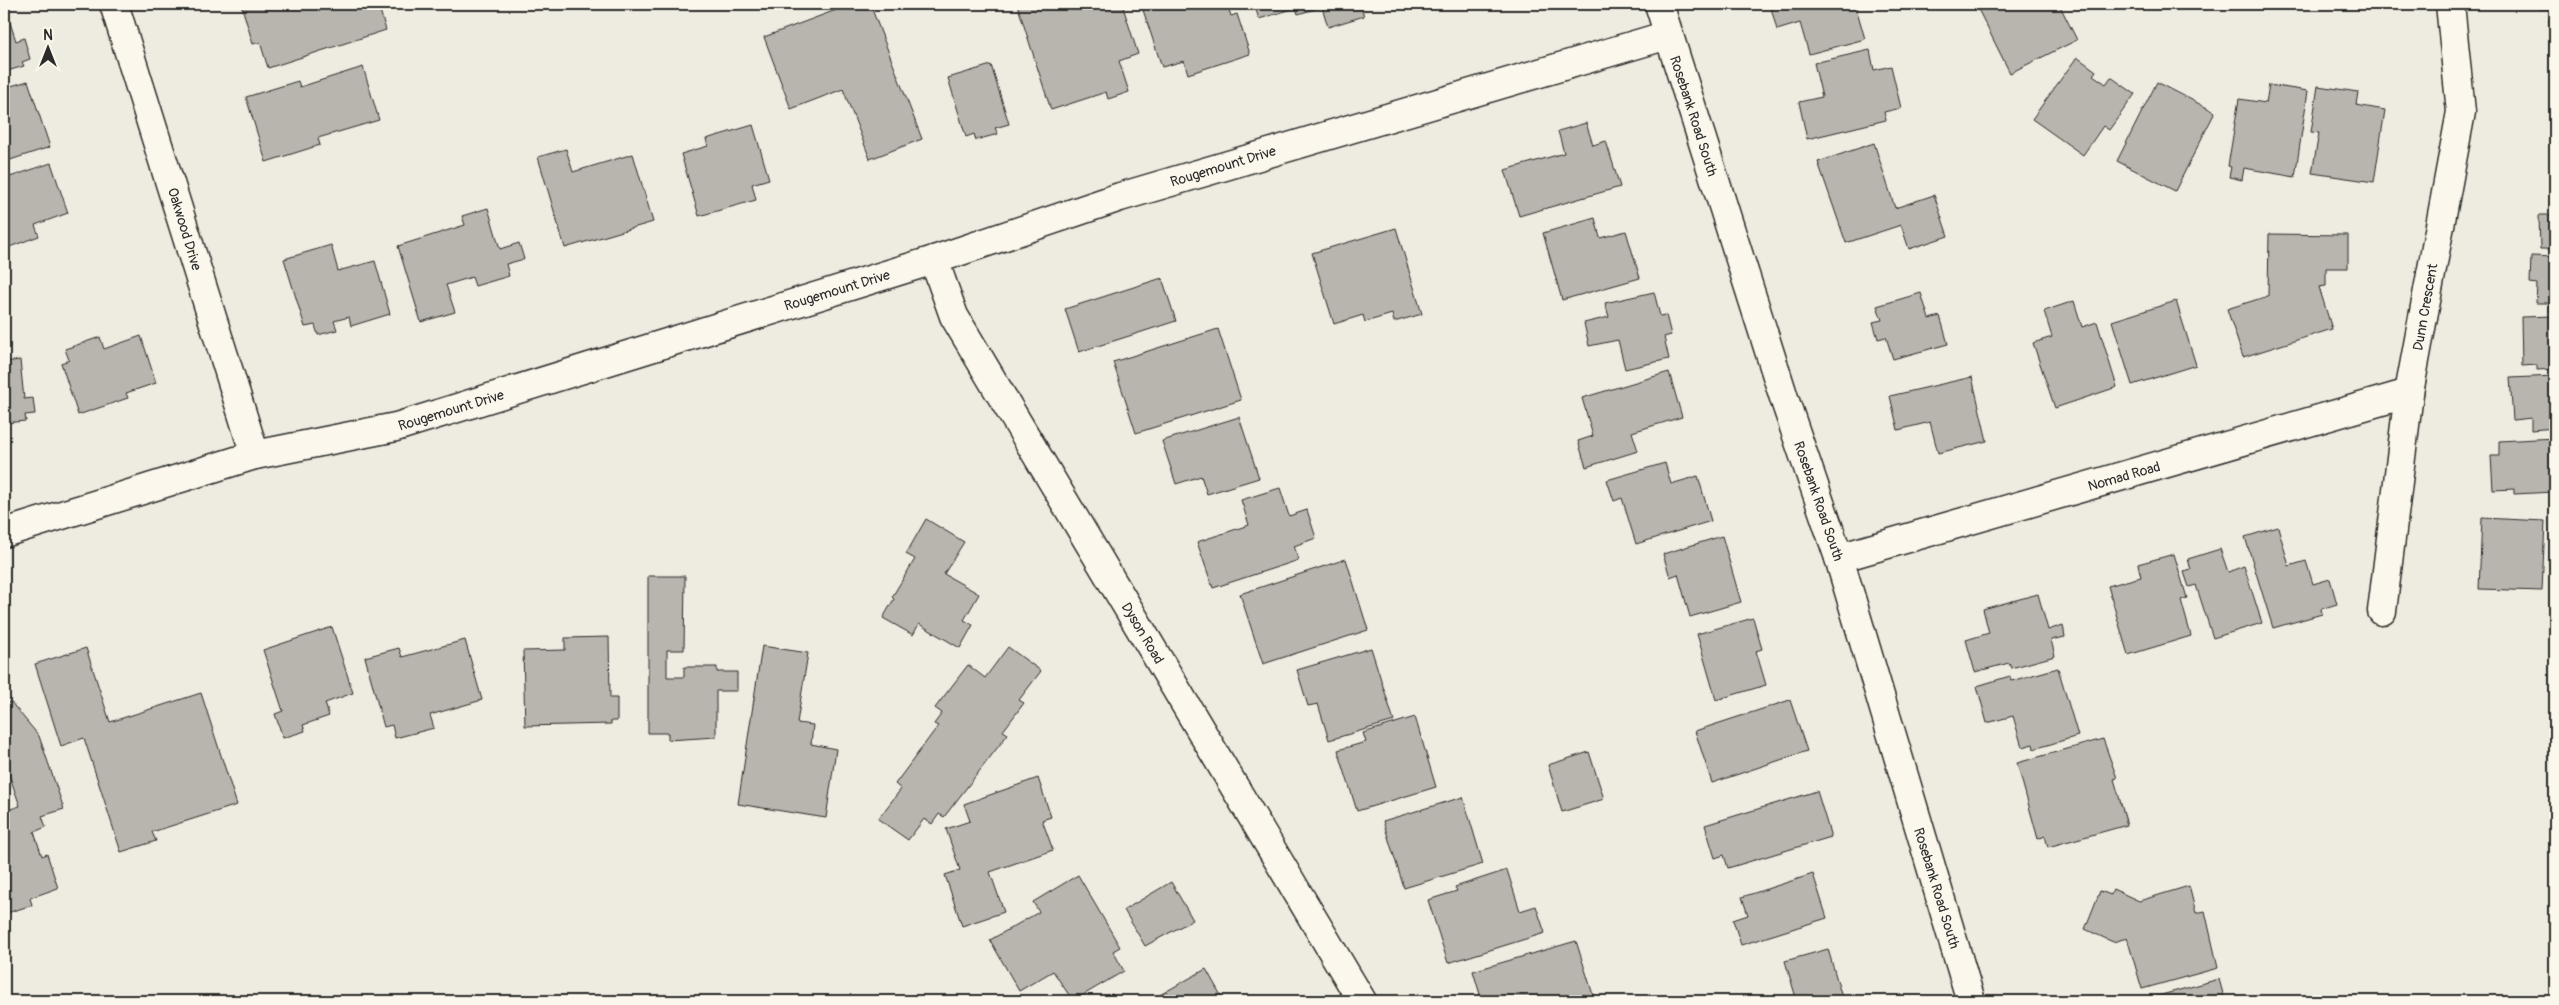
<svg xmlns="http://www.w3.org/2000/svg" width="2559" height="1005" font-family="Pangolin,sans-serif">
<style>
.building{fill:#b8b5ae;stroke:#2b2b2b}
.lines{fill:none;stroke-linecap:round;stroke-linejoin:round}
.minor-casing{stroke:#2b2b2b;stroke-width:31}
.minor{stroke:#fbf7ec;stroke-width:28}
.labels{text-anchor:middle;stroke-width:4;stroke-linejoin:round;paint-order:stroke}
.street-label{font-size:14px;fill:#2b2b2b;stroke:#fbf7ec}
</style>
<rect width="100%" height="100%" fill="#eeebe0"/>
<filter id="ink" filterUnits="userSpaceOnUse"><feTurbulence type="fractalNoise" baseFrequency=".02" numOctaves="2"/><feDisplacementMap in="SourceGraphic" scale="10" xChannelSelector="R" yChannelSelector="G"/><feConvolveMatrix kernelMatrix="1 2 1 2 8 2 1 2 1" color-interpolation-filters="sRGB"/></filter>
<g filter="url(#ink)">
<!-- building -->
<g class="building">
<path d="M 4,4 L 16,41 L 24,38 L 30,59 L 22,62 L 24,66 L 4,72 Z"/>
<path d="M 241,4 L 378,4 L 386,30 L 268,68 L 260,42 L 253,44 Z"/>
<path d="M 852,4 L 870,4 L 922,139 L 870,159 L 843,89 L 791,109 L 764,37 Z"/>
<path d="M 1017,4 L 1122,4 L 1138,54 L 1119,61 L 1129,92 L 1108,99 L 1106,92 L 1051,110 Z"/>
<path d="M 1141,4 L 1227,4 L 1231,16 L 1237,14 L 1250,54 L 1188,74 L 1184,61 L 1162,67 Z"/>
<path d="M 1254,4 L 1360,4 L 1364,16 L 1328,27 L 1322,7 L 1298,14 L 1296,8 L 1259,19 Z"/>
<path d="M 1770,4 L 1855,4 L 1865,39 L 1809,54 L 1800,23 L 1777,30 Z"/>
<path d="M 1989,4 L 2059,4 L 2077,40 L 2010,73 L 1978,9 Z"/>
<path d="M 2538,4 L 2555,4 L 2555,9 L 2539,9 Z"/>
<path d="M 2549,19 L 2555,19 L 2555,53 L 2550,54 Z"/>
<path d="M 1870,50 L 1874,70 L 1891,66 L 1901,108 L 1884,112 L 1886,120 L 1807,139 L 1799,102 L 1822,97 L 1814,63 Z"/>
<path d="M 2077,57 L 2096,71 L 2093,75 L 2106,84 L 2111,77 L 2135,94 L 2109,130 L 2103,126 L 2083,155 L 2032,119 Z"/>
<path d="M 991,65 L 1009,124 L 995,128 L 998,134 L 976,140 L 974,134 L 966,137 L 948,78 Z"/>
<path d="M 363,67 L 379,120 L 318,138 L 320,145 L 266,162 L 246,97 L 298,81 L 300,87 Z"/>
<path d="M 28,81 L 50,147 L 4,162 L 4,88 Z"/>
<path d="M 2157,82 L 2215,112 L 2175,191 L 2117,161 Z"/>
<path d="M 2269,85 L 2308,91 L 2295,177 L 2244,168 L 2242,180 L 2229,177 L 2231,167 L 2228,166 L 2239,99 L 2266,103 Z"/>
<path d="M 2318,86 L 2358,92 L 2356,105 L 2385,110 L 2374,182 L 2312,173 L 2319,133 L 2311,132 Z"/>
<path d="M 1586,123 L 1593,145 L 1606,141 L 1620,187 L 1519,216 L 1505,170 L 1564,153 L 1558,131 Z"/>
<path d="M 753,125 L 769,179 L 752,184 L 756,200 L 699,216 L 681,154 L 708,146 L 706,139 Z"/>
<path d="M 2553,138 L 2555,138 L 2555,173 L 2554,173 Z"/>
<path d="M 1874,143 L 1895,208 L 1934,195 L 1948,236 L 1909,249 L 1901,225 L 1846,243 L 1818,162 Z"/>
<path d="M 566,149 L 573,172 L 633,154 L 653,222 L 565,248 L 538,157 Z"/>
<path d="M 51,163 L 68,213 L 35,225 L 39,236 L 4,249 L 4,179 Z"/>
<path d="M 488,208 L 500,249 L 519,243 L 524,259 L 506,264 L 509,276 L 475,286 L 472,277 L 446,285 L 455,312 L 421,322 L 398,246 L 465,225 L 462,216 Z"/>
<path d="M 2539,215 L 2555,215 L 2555,249 L 2540,249 Z"/>
<path d="M 1595,218 L 1600,238 L 1626,231 L 1640,278 L 1562,300 L 1543,233 Z"/>
<path d="M 1396,228 L 1422,314 L 1394,322 L 1392,314 L 1365,322 L 1363,315 L 1334,324 L 1312,253 Z"/>
<path d="M 2269,234 L 2348,235 L 2348,268 L 2326,268 L 2326,286 L 2319,287 L 2332,329 L 2243,357 L 2227,309 L 2268,296 Z"/>
<path d="M 331,245 L 338,271 L 375,261 L 390,314 L 351,326 L 349,317 L 334,321 L 337,330 L 318,335 L 315,325 L 305,327 L 284,259 Z"/>
<path d="M 2531,256 L 2555,257 L 2555,312 L 2550,312 L 2550,303 L 2536,303 L 2537,284 L 2530,283 Z"/>
<path d="M 1162,278 L 1176,321 L 1079,352 L 1065,309 Z"/>
<path d="M 1654,292 L 1660,316 L 1666,315 L 1671,335 L 1664,337 L 1669,359 L 1625,369 L 1618,340 L 1589,346 L 1584,323 L 1609,317 L 1605,303 Z"/>
<path d="M 1921,293 L 1929,319 L 1940,316 L 1948,344 L 1893,359 L 1886,337 L 1878,339 L 1873,322 L 1882,320 L 1877,306 Z"/>
<path d="M 2074,301 L 2082,327 L 2097,322 L 2117,387 L 2055,408 L 2033,343 L 2052,337 L 2044,311 Z"/>
<path d="M 2176,301 L 2196,365 L 2132,385 L 2112,321 Z"/>
<path d="M 2555,316 L 2555,369 L 2537,370 L 2537,365 L 2522,366 L 2521,317 Z"/>
<path d="M 1218,329 L 1241,400 L 1136,433 L 1113,362 Z"/>
<path d="M 141,336 L 156,383 L 126,393 L 128,398 L 78,415 L 61,363 L 69,360 L 65,349 L 100,337 L 104,349 Z"/>
<path d="M 20,360 L 24,399 L 33,398 L 35,414 L 25,415 L 26,421 L 4,423 L 4,362 Z"/>
<path d="M 1669,372 L 1682,417 L 1632,432 L 1638,451 L 1586,467 L 1578,441 L 1593,436 L 1582,398 Z"/>
<path d="M 2555,376 L 2555,428 L 2531,430 L 2531,418 L 2513,420 L 2510,378 Z"/>
<path d="M 1972,377 L 1987,441 L 1938,453 L 1930,422 L 1898,430 L 1890,396 Z"/>
<path d="M 1239,417 L 1259,478 L 1207,494 L 1201,476 L 1176,484 L 1162,441 Z"/>
<path d="M 2555,438 L 2555,492 L 2514,494 L 2514,489 L 2493,490 L 2491,456 L 2499,456 L 2499,441 Z"/>
<path d="M 1665,463 L 1671,484 L 1698,476 L 1711,521 L 1636,544 L 1622,498 L 1614,501 L 1607,480 Z"/>
<path d="M 1280,488 L 1289,516 L 1307,510 L 1316,538 L 1294,546 L 1299,560 L 1213,588 L 1197,542 L 1249,525 L 1241,500 Z"/>
<path d="M 2482,518 L 2545,521 L 2542,591 L 2479,589 Z"/>
<path d="M 926,519 L 964,542 L 944,574 L 979,594 L 964,620 L 973,625 L 960,648 L 919,624 L 913,635 L 883,618 L 894,599 L 892,597 L 915,559 L 906,554 Z"/>
<path d="M 2278,527 L 2289,566 L 2306,561 L 2313,584 L 2330,579 L 2337,604 L 2321,609 L 2322,614 L 2273,628 L 2245,537 Z"/>
<path d="M 1722,536 L 1741,602 L 1690,617 L 1678,574 L 1670,577 L 1663,554 Z"/>
<path d="M 2220,549 L 2228,572 L 2244,566 L 2262,623 L 2213,638 L 2196,585 L 2189,587 L 2184,572 L 2191,570 L 2188,559 Z"/>
<path d="M 2174,554 L 2187,598 L 2181,600 L 2191,636 L 2128,655 L 2108,586 L 2141,577 L 2138,564 Z"/>
<path d="M 1346,559 L 1368,630 L 1263,664 L 1240,594 Z"/>
<path d="M 648,576 L 685,576 L 684,650 L 667,650 L 667,677 L 684,677 L 684,667 L 717,667 L 717,672 L 737,672 L 737,691 L 716,691 L 716,737 L 668,740 L 668,733 L 648,733 Z"/>
<path d="M 2038,594 L 2048,630 L 2063,625 L 2065,637 L 2051,640 L 2055,656 L 2011,668 L 2009,663 L 1975,672 L 1966,640 L 1989,633 L 1983,609 Z"/>
<path d="M 1753,618 L 1762,649 L 1756,651 L 1766,685 L 1716,700 L 1697,634 Z"/>
<path d="M 332,627 L 353,693 L 325,703 L 329,716 L 303,725 L 305,731 L 283,738 L 275,714 L 283,711 L 263,650 Z"/>
<path d="M 609,637 L 610,698 L 617,698 L 617,721 L 611,721 L 611,724 L 525,726 L 523,651 L 565,650 L 565,638 Z"/>
<path d="M 465,640 L 482,700 L 430,715 L 434,728 L 395,738 L 392,725 L 384,727 L 365,657 L 399,648 L 402,657 Z"/>
<path d="M 762,646 L 808,653 L 797,723 L 813,725 L 811,744 L 836,749 L 826,818 L 738,804 Z"/>
<path d="M 1008,647 L 1041,671 L 1019,700 L 1024,703 L 1003,731 L 1008,734 L 944,817 L 939,814 L 932,824 L 924,819 L 908,840 L 878,819 L 901,789 L 895,784 L 938,726 L 934,724 L 942,713 L 935,708 L 968,665 L 985,678 Z"/>
<path d="M 86,648 L 110,722 L 201,693 L 237,805 L 152,832 L 156,841 L 121,852 L 84,738 L 61,746 L 35,664 Z"/>
<path d="M 1371,648 L 1394,721 L 1329,740 L 1318,704 L 1308,706 L 1297,670 Z"/>
<path d="M 2058,668 L 2078,736 L 2034,749 L 2033,744 L 2022,747 L 2013,716 L 1987,723 L 1977,686 L 2010,676 L 2011,681 Z"/>
<path d="M 1790,700 L 1807,751 L 1712,783 L 1695,731 Z"/>
<path d="M 10,701 L 39,736 L 64,809 L 42,816 L 46,827 L 34,832 L 42,856 L 47,854 L 58,888 L 30,898 L 32,905 L 4,914 L 4,811 L 20,806 L 4,760 L 4,708 Z"/>
<path d="M 1415,717 L 1436,787 L 1357,811 L 1338,750 L 1366,742 L 1363,733 Z"/>
<path d="M 2103,739 L 2117,778 L 2114,779 L 2127,825 L 2048,847 L 2045,836 L 2038,839 L 2017,763 Z"/>
<path d="M 1589,752 L 1604,799 L 1562,812 L 1548,765 Z"/>
<path d="M 1038,778 L 1051,817 L 1042,820 L 1053,850 L 990,872 L 1004,912 L 962,926 L 945,875 L 960,870 L 946,829 L 970,821 L 964,804 Z"/>
<path d="M 1817,791 L 1831,837 L 1728,868 L 1724,855 L 1715,858 L 1705,825 Z"/>
<path d="M 1463,797 L 1483,864 L 1404,888 L 1383,821 Z"/>
<path d="M 1507,870 L 1520,911 L 1536,906 L 1545,933 L 1448,963 L 1428,900 L 1457,891 L 1455,887 Z"/>
<path d="M 1813,874 L 1827,918 L 1741,945 L 1733,920 L 1748,915 L 1742,897 Z"/>
<path d="M 1078,875 L 1120,947 L 1113,951 L 1124,971 L 1073,1001 L 1053,971 L 1019,991 L 990,940 L 1039,912 L 1033,902 Z"/>
<path d="M 1171,882 L 1193,920 L 1145,946 L 1124,910 Z"/>
<path d="M 2189,886 L 2196,913 L 2205,911 L 2218,968 L 2142,989 L 2127,938 L 2113,942 L 2085,929 L 2100,891 L 2111,895 L 2113,889 L 2139,901 Z"/>
<path d="M 1576,941 L 1595,1001 L 1482,1001 L 1473,971 Z"/>
<path d="M 1828,949 L 1843,1001 L 1797,1001 L 1785,961 Z"/>
<path d="M 1206,969 L 1224,1001 L 1149,1001 Z"/>
<path d="M 2219,979 L 2225,1001 L 2140,1001 Z"/>
<path d="M 1112,994 L 1116,1001 L 1099,1001 Z"/>
</g>
<g class="lines">
<defs>
<g id="minor">
<path d="M 114,4 L 255,455"/>
<path d="M 1659,4 L 1785,401 L 1839,558 L 1971,1001"/>
<path d="M 934,260 L 954,316 L 1362,1001"/>
<path d="M 4,533 L 255,455 L 396,427 L 934,260 L 1120,197 L 1668,35"/>
<path d="M 1839,558 L 2409,393"/>
<path d="M 2382,611 L 2409,393 L 2461,112 L 2450,4"/>
</g>
</defs>
<!-- minor casing -->
<use href="#minor" class="minor-casing"/>
<!-- minor -->
<use href="#minor" class="minor"/>
</g>
</g>
<g class="labels">
<!-- street labels -->
<g class="street-label">
<text transform="translate(1694 116) rotate(72)" y="5">Rosebank Road South</text>
<text transform="translate(1223 166) rotate(-17)" y="5">Rougemount Drive</text>
<text transform="translate(185 229) rotate(73)" y="5">Oakwood Drive</text>
<text transform="translate(837 290) rotate(-17)" y="5">Rougemount Drive</text>
<text transform="translate(2425 307) rotate(-80)" y="5">Dunn Crescent</text>
<text transform="translate(451 410) rotate(-17)" y="5">Rougemount Drive</text>
<text transform="translate(2124 476) rotate(-16)" y="5">Nomad Road</text>
<text transform="translate(1819 501) rotate(71)" y="5">Rosebank Road South</text>
<text transform="translate(1143 633) rotate(59)" y="5">Dyson Road</text>
<text transform="translate(1937 888) rotate(73)" y="5">Rosebank Road South</text>
</g>
</g>
<!-- margin -->
<rect width="2559" height="1005" fill="none" stroke="#fbf7ec" stroke-width="20"/>
<rect x="10" y="10" width="2539" height="985" fill="none" stroke="#2b2b2b" stroke-width="2" filter="url(#ink)"/>
<!-- north arrow -->
<g transform="translate(48 48)" stroke="#fbf7ec" stroke-width="4" paint-order="stroke">
<path d="M0-4L9 19L0 12L-9 19Z" fill="#2b2b2b"/>
<text y="-8" font-size="14" font-weight="bold" text-anchor="middle" fill="#2b2b2b">N</text>
</g>
</svg>
